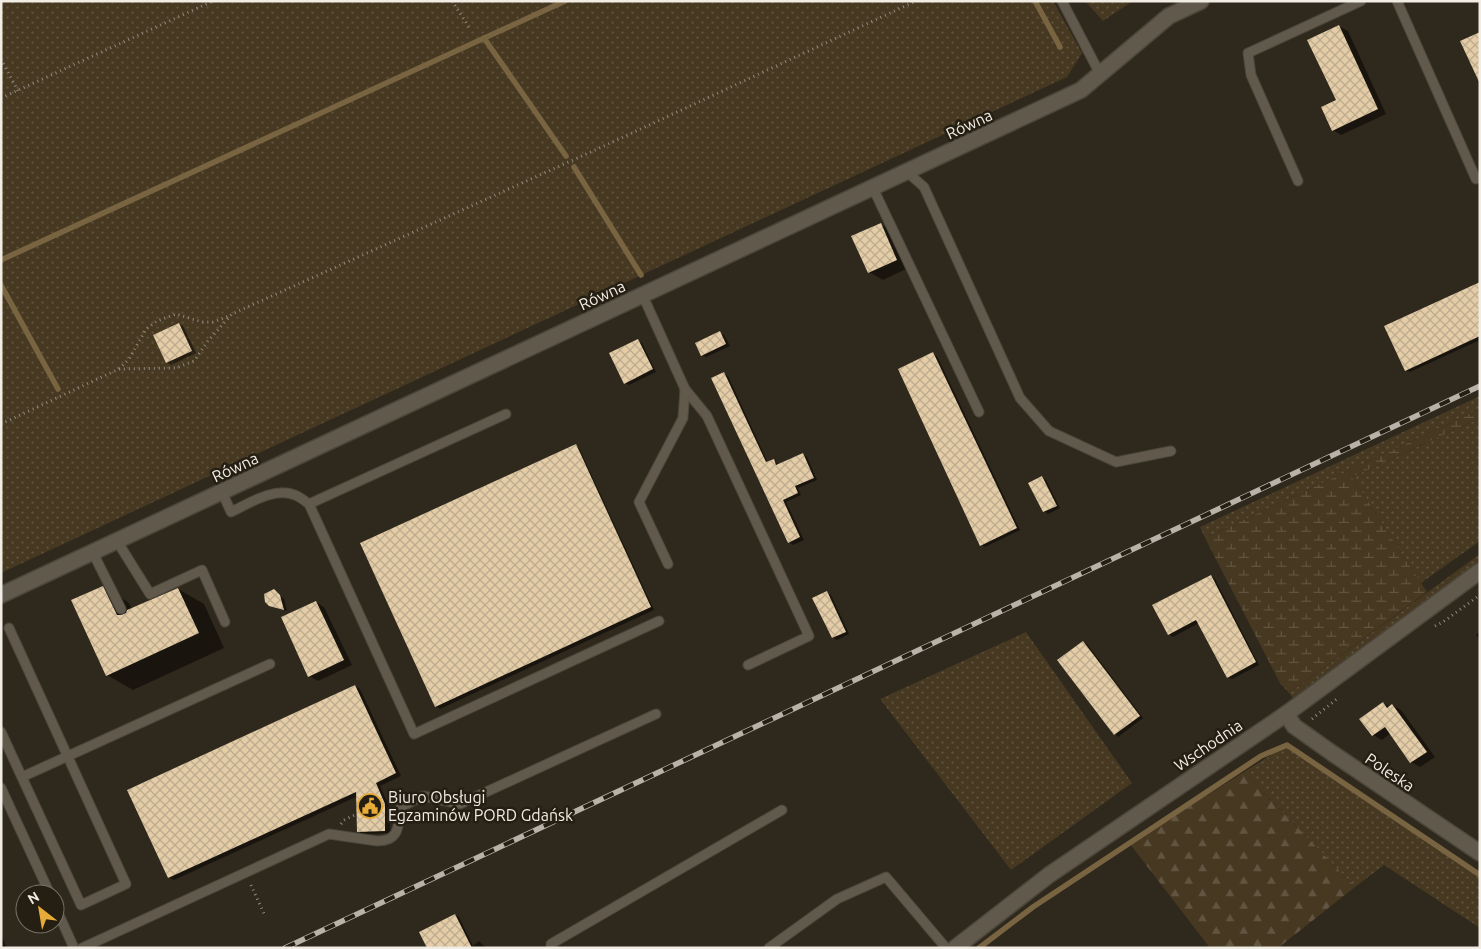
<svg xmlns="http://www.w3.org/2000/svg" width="1481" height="949" font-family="Ubuntu,sans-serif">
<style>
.grass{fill:url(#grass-dots)}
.forest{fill:url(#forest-firs)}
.wetland{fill:url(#wetland-marsh)}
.shadow{fill:#0007}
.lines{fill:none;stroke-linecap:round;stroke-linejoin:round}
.stream{stroke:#796441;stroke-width:5.5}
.building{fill:url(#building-cross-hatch)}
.lane-casing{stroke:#4b463b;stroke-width:11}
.street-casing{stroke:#4b463b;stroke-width:18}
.path{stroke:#908a80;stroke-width:3;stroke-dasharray:1 4;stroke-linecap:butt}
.lane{stroke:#61594c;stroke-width:9}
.street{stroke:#61594c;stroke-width:15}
.rail-casing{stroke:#b8b2a9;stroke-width:5.5}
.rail{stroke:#251e13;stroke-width:4;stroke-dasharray:11;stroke-linecap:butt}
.labels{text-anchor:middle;stroke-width:5;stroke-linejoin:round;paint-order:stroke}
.street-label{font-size:16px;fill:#f1ece4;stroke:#251e13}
.poi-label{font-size:16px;fill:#f1ece4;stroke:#251e13;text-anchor:start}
</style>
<defs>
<pattern id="grass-dots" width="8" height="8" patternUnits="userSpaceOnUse" patternTransform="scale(1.25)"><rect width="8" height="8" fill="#463821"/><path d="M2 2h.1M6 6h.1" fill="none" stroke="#615541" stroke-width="1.8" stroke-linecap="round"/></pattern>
<pattern id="forest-firs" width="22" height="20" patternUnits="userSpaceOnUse" patternTransform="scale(1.25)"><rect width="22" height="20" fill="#463821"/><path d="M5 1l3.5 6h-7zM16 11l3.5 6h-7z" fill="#615541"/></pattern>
<pattern id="wetland-marsh" width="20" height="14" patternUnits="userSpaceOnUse" patternTransform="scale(1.25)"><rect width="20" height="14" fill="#463821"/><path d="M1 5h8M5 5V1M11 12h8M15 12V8" fill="none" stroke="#615541"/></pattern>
<pattern id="building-cross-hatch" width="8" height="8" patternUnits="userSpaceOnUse" patternTransform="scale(1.25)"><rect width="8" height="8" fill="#e3cca6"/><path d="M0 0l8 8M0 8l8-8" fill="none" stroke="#bcab8e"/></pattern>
</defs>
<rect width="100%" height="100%" fill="#2f281c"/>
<!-- grass -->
<g class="grass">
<path d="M 1,1 L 1053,1 L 1082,53 L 1067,77 L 1,573 Z"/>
<path d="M 1085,1 L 1133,1 L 1103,21 Z"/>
<path d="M 1480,396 L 1480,409 L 1205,538 L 1200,527 Z"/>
<path d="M 1480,418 L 1480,541 L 1421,583 L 1352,477 Z"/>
<path d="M 1480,554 L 1480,562 L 1293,698 L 1289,693 Z"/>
<path d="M 1026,632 L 1132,783 L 1011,870 L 880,699 Z"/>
<path d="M 1287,745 L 1480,875 L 1480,928 L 1384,865 L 1355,887 L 1244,772 Z"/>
</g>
<!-- forest -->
<path class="forest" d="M 1244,772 L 1355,887 L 1278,948 L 1210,948 L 1130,844 Z"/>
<!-- wetland -->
<path class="wetland" d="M 1480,409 L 1480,418 L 1352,477 L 1427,592 L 1289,693 L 1280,683 L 1205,538 Z"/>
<!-- shadow -->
<g class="shadow">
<path d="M 1339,26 L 1348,31 L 1386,114 L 1341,135 L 1333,130 L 1337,101 Z"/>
<path d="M 880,224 L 894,232 L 910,267 L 883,280 L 869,272 Z"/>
<path d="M 1480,283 L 1480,340 L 1410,372 L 1406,370 Z"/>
<path d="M 179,324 L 183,326 L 196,353 L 171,365 L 167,362 Z"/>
<path d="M 720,333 L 724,335 L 730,346 L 706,357 L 702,355 Z"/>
<path d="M 638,341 L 642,343 L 656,372 L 629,385 L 625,383 Z"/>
<path d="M 933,354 L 937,356 L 1020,530 L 985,547 L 981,545 Z"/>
<path d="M 724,374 L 728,376 L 768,463 L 773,460 L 777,463 L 779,465 L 803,454 L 807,457 L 817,480 L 798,488 L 801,495 L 786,502 L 804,540 L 793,545 L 789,542 Z"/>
<path d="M 575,446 L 579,448 L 654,610 L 440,709 L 436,706 Z"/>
<path d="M 1042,477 L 1046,480 L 1060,508 L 1048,514 L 1044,511 Z"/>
<path d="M 1211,576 L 1215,579 L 1259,665 L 1232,679 L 1228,677 L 1199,623 L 1173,637 L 1169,634 Z"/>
<path d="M 102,587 L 128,602 L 132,609 L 178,589 L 204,604 L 224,648 L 133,690 L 107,675 L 73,601 Z"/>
<path d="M 274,590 L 284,599 L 287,611 L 274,607 Z"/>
<path d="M 827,593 L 831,595 L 849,634 L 837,640 L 833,638 L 828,628 L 826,627 L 813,599 Z"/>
<path d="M 316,602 L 324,607 L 352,665 L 318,681 L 309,676 Z"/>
<path d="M 1480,631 L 1480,640 L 1476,635 Z"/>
<path d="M 1083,642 L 1087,644 L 1143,718 L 1118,737 L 1115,734 Z"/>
<path d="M 355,686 L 360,689 L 401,776 L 380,786 L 390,808 L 390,833 L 363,834 L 358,831 L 358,796 L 174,880 L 168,877 Z"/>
<path d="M 1383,703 L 1390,707 L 1392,705 L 1401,710 L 1435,757 L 1420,767 L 1411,762 L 1391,733 L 1382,740 L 1373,735 L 1361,719 Z"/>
<path d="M 455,915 L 459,917 L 473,946 L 479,941 L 486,948 L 428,948 Z"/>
<path d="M 1,935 L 7,948 L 1,948 Z"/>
</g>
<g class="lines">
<!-- stream -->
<g class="stream">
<path d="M 1035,1 L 1060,47"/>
<path d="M 484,38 L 566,156"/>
<path d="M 574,167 L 641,275"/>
<path d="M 1,260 L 565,1"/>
<path d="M 1,285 L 58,389"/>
<path d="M 979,948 L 1033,907 L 1261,756 L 1287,745 L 1480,875"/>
</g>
</g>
<!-- building -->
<g class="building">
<path d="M 1339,25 L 1378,109 L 1332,131 L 1321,107 L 1336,100 L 1307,40 Z"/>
<path d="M 1480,32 L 1480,84 L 1460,41 Z"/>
<path d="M 881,223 L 897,260 L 868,273 L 851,236 Z"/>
<path d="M 1480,282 L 1480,336 L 1405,371 L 1384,326 Z"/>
<path d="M 179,323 L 192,351 L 166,363 L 153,335 Z"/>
<path d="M 720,331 L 726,344 L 701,356 L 695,343 Z"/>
<path d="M 638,339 L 653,369 L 624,384 L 609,353 Z"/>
<path d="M 933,352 L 1017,528 L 980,546 L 898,369 Z"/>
<path d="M 724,372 L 766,462 L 774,459 L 776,465 L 803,453 L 814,478 L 795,486 L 798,493 L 783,500 L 800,537 L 788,543 L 711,378 Z"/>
<path d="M 576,444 L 651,607 L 435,707 L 360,543 Z"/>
<path d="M 1042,476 L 1057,506 L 1043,512 L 1028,483 Z"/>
<path d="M 1211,575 L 1256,662 L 1227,678 L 1196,620 L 1168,635 L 1152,605 Z"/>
<path d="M 103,586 L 117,615 L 121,615 L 126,613 L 127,610 L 178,588 L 199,633 L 106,676 L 71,600 Z"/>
<path d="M 274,589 L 280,595 L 284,610 L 269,606 L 265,602 L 264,594 Z"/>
<path d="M 827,591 L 846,632 L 832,638 L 812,598 Z"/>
<path d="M 316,601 L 344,660 L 308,677 L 281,617 Z"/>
<path d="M 1083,641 L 1140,716 L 1114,735 L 1057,660 Z"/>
<path d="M 355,685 L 396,773 L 376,783 L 385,804 L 385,831 L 357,832 L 356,792 L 168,878 L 127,790 Z"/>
<path d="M 1383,702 L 1387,708 L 1392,704 L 1427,752 L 1410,763 L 1385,727 L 1372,736 L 1359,719 Z"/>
<path d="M 455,914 L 472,948 L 427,948 L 419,932 Z"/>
</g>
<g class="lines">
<defs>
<g id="lane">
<path d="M 1062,1 L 1100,74"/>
<path d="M 1397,1 L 1476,179"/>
<path d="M 907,172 L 924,187 L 1020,398 L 1049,431 L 1116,462 L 1171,451"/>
<path d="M 1298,181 L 1251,75 L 1248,53 L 1361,1"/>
<path d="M 873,188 L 979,412"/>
<path d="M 643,296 L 685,389 L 707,416 L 809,636 L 748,665"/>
<path d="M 222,492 L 231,512 C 250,503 273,487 295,495 C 300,497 305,501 309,504 L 414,734 L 659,621"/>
<path d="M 309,504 L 506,414"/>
<path d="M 117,541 L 150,594 L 202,570 L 225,622"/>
<path d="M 93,553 L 121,609"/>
<path d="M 668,564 L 639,502 L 683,418 L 685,389"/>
<path d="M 1,732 L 81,905 L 126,884 L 9,628"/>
<path d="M 22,777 L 270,664"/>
<path d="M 1,788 L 50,894"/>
<path d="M 55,906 L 74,948"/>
<path d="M 82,948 L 329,834 L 377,841 C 400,841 398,826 401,807 L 423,796 L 460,804 L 656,714"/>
<path d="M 551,948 L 551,944 L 782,810"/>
<path d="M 769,948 L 837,899 L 886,877 L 946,948"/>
</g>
<g id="street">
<path d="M 1,595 L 1081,90 L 1169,16 L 1201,1"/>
<path d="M 1286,714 L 1294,726 L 1332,753 L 1480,853"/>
<path d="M 955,948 L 1049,875 L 1286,714 L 1480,571"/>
</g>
</defs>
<!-- lane casing -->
<use href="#lane" class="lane-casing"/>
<!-- street casing -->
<use href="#street" class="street-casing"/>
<!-- path -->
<g class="path">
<path d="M 452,1 L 471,30"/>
<path d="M 1,59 L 18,91"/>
<path d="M 1,98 L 213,1"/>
<path d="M 119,369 L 129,359 L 146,329 L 157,321 L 176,314 L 202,322 L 213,322 L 229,316"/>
<path d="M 1,424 L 119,369 L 176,368 L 194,361 L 208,341 L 232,314 L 604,146 L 916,1"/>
<path d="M 1435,626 L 1443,622 L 1480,595"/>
<path d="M 1312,719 L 1338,698"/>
<path d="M 341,824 L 344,820 L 357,814"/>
<path d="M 251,885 L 265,916"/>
</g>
<!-- lane -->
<use href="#lane" class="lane"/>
<!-- street -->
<use href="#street" class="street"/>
<defs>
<path id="rail" d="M 285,948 L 1480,386"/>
</defs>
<!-- rail casing -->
<use href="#rail" class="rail-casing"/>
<!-- rail -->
<use href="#rail" class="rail"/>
</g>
<!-- icons -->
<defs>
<symbol id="civic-ring" viewBox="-11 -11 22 22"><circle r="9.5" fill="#251e13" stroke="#e7ac37" stroke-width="1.5"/><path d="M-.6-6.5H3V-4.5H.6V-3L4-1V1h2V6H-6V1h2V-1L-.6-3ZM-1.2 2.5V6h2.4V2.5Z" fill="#e7ac37"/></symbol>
</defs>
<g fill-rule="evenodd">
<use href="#civic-ring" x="356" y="792" width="28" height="28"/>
</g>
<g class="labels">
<!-- street labels -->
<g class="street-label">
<text transform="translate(969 124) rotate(-25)" y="6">Równa</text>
<text transform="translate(602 295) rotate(-25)" y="6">Równa</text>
<text transform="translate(235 467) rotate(-25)" y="6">Równa</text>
<text transform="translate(1208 745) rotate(-34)" y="6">Wschodnia</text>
<text transform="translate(1390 772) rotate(34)" y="6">Poleska</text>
</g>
<!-- poi labels -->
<g class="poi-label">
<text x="388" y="803">Biuro Obsługi<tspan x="388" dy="18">Egzaminów PORD Gdańsk</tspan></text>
</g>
</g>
<!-- border -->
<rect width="1481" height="949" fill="none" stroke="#f1ece4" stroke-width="5"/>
<!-- north arrow -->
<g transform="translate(40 909) rotate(329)"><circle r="24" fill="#251e13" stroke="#777067"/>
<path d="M0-4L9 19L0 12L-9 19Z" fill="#e7ac37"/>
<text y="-8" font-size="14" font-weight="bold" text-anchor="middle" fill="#f1ece4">N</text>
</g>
</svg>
